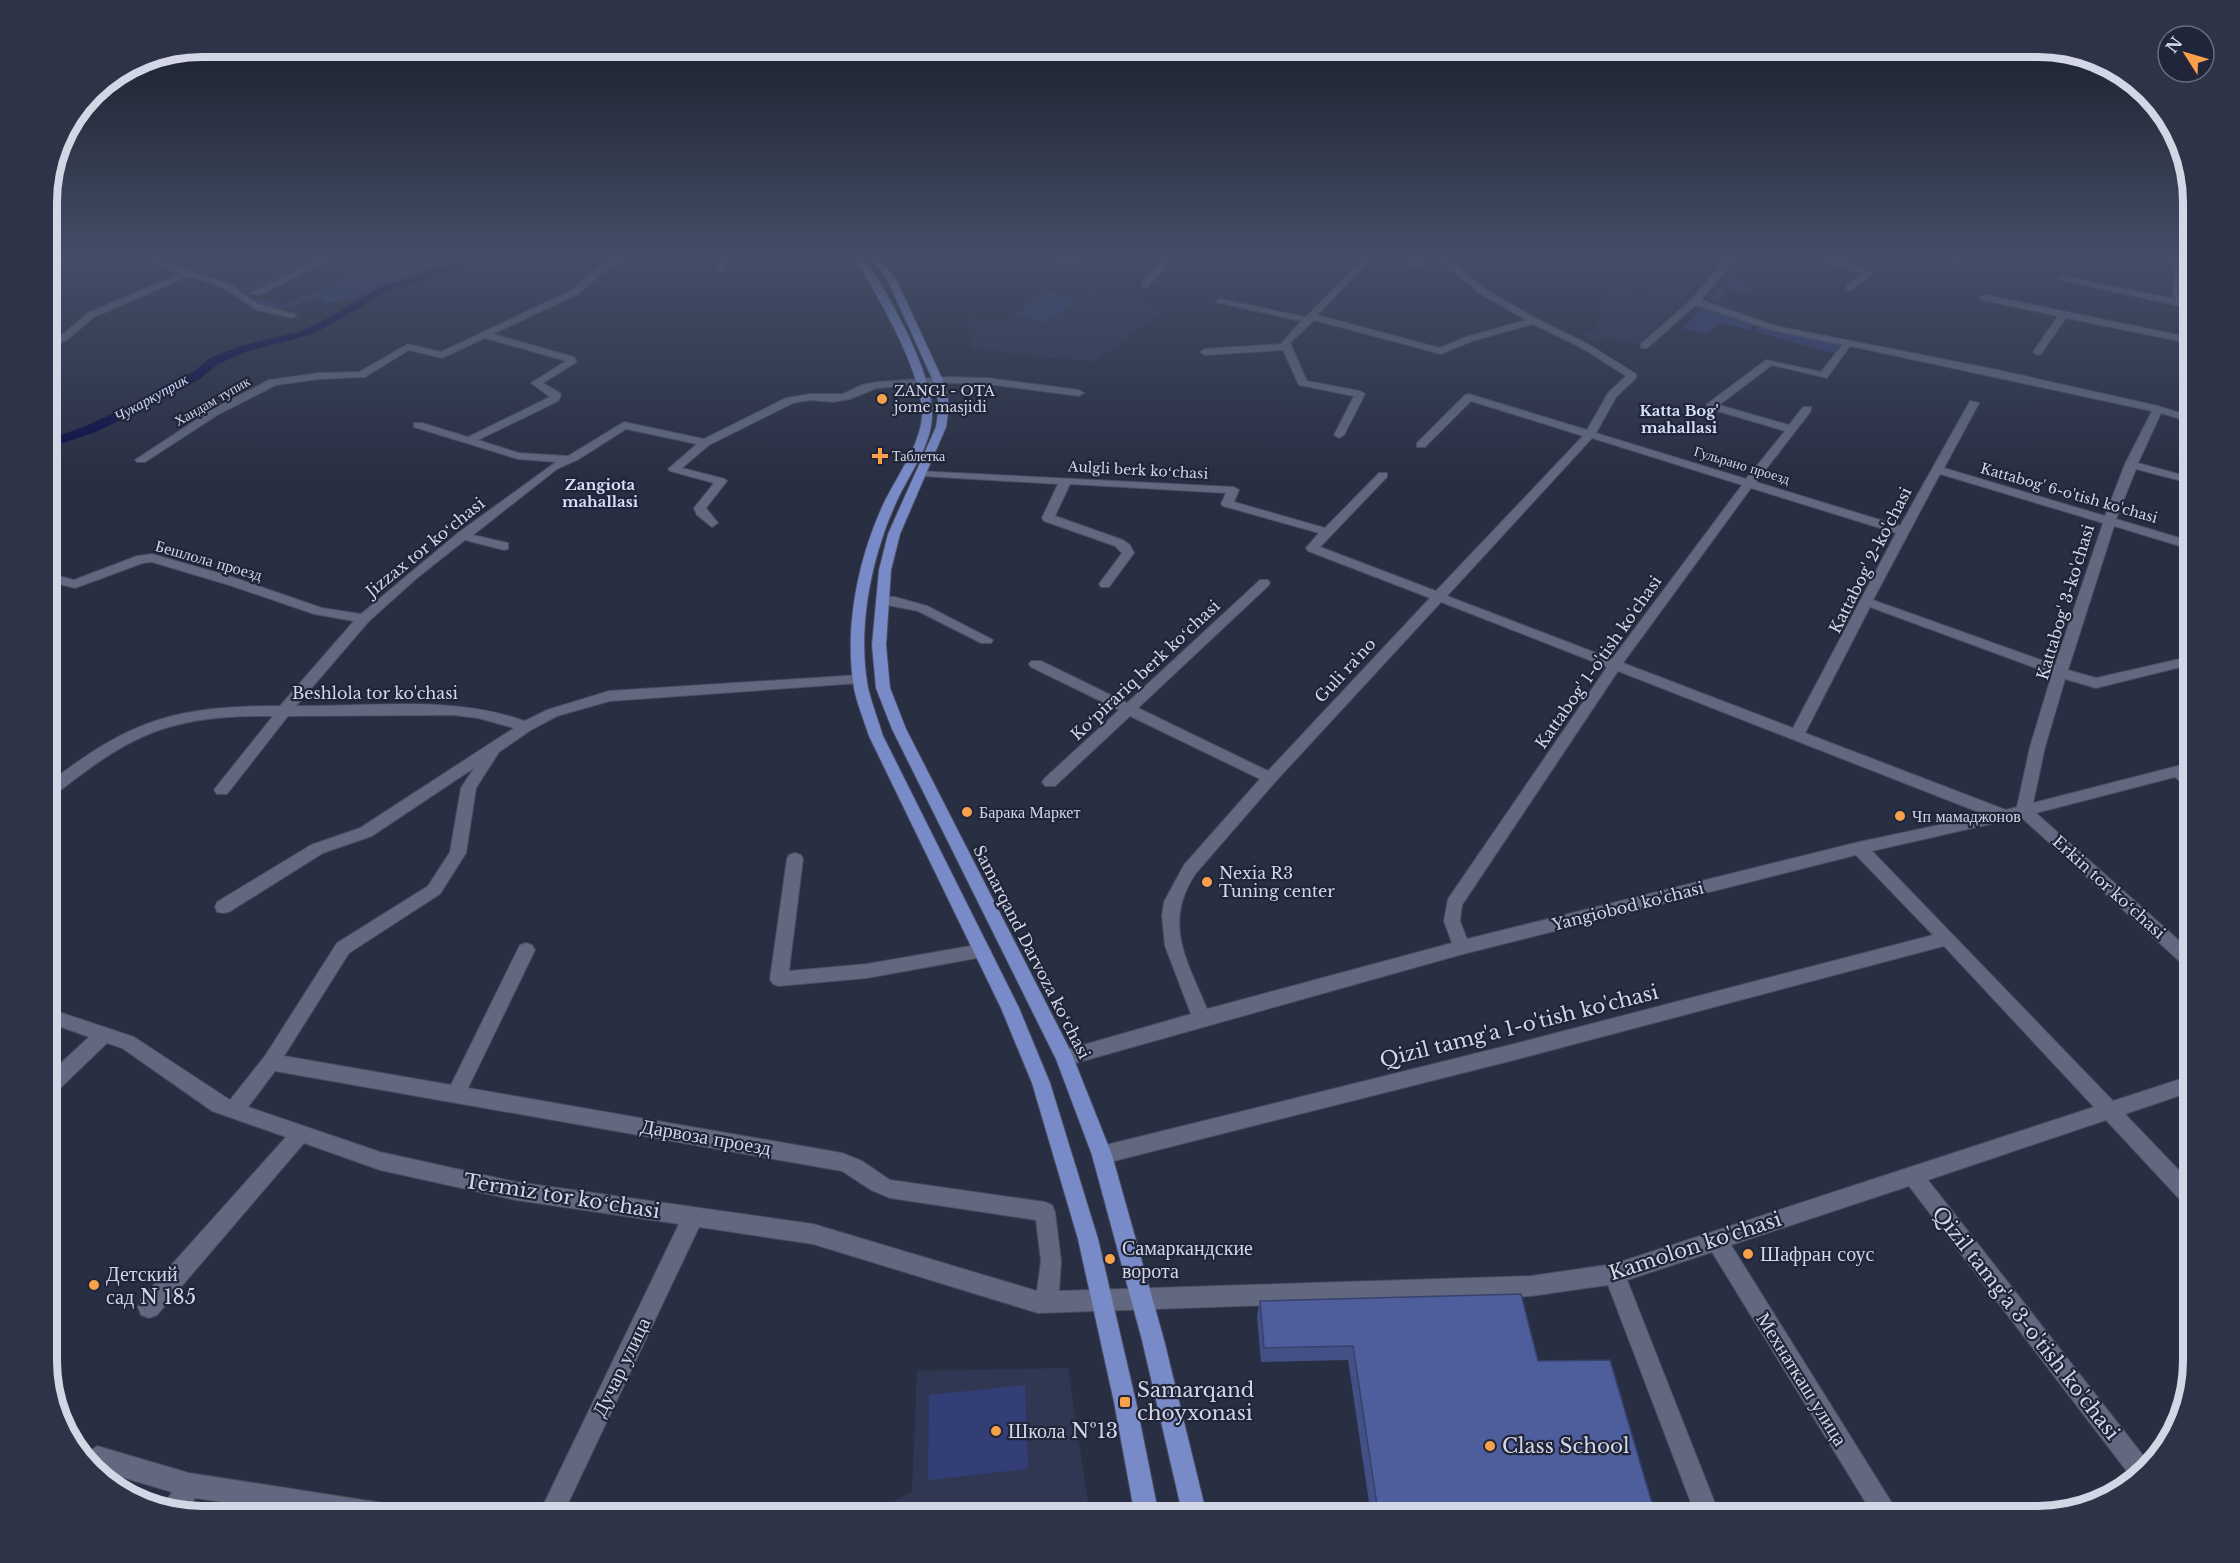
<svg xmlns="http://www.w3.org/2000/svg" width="2240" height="1563" font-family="'Libre Baskerville',serif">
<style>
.built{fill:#303752}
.green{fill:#333e76}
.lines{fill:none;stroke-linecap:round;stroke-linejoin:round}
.canal{fill:#0d0f47;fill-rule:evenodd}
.minor-casing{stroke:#484d5e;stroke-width:2}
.major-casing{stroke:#484d5e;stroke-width:2}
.minor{fill:#61687f;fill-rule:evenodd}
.major{fill:#798ac9;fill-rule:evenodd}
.wall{fill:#435085}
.shaded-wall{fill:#37416c}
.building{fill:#4e5d9b;stroke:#37416c;stroke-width:1.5}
.poi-dot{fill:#f8a14a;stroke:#202539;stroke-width:2}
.labels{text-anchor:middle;stroke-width:4.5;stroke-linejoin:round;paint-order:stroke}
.far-poi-label{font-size:14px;fill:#d3d7e5;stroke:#202539;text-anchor:start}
.far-street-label{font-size:14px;fill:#d3d7e5;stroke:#202539}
.far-water-label{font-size:15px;font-style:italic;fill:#cad5fb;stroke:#202539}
.far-neighbourhood-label{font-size:15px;font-weight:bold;fill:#d7e0fb;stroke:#202539}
.street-label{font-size:16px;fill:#d3d7e5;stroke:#202539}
.poi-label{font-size:16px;fill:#d3d7e5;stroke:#202539;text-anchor:start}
.near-street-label{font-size:20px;fill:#d3d7e5;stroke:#202539}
.near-poi-label{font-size:20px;fill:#d3d7e5;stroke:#202539;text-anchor:start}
.rim{fill:none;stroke:#d3d7e5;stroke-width:8}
</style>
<rect width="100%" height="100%" fill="#292f43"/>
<!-- built -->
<g class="built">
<path d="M 1659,268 L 1700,278 L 1638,344 L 1610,338 L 1595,342 L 1582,335 L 1597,331 L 1602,300 L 1607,287 L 1649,292 Z"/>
<path d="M 1088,288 L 1165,310 L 1096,361 L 1047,358 L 973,348 L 966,318 L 1002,321 L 1044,290 L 1077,298 Z"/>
<path d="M 1068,1368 L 1090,1516 L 864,1516 L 912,1492 L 917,1371 Z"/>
</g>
<!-- green -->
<g class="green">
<path d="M 322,255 L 334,255 L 251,293 L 239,290 Z"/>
<path d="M 410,255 L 465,255 L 350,300 L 326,303 L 318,297 C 286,310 283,314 249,301 L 255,299 L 285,305 L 381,260 Z"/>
<path d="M 1729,275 L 1746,278 L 1758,291 L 1750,289 L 1748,294 L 1727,289 L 1716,304 L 1710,299 Z"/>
<path d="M 1049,292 L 1077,299 L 1045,322 L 1018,315 Z"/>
<path d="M 1703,308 L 1756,323 L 1750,330 L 1720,322 L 1707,335 L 1683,328 Z"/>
<path d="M 1761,326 L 1843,346 L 1838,353 L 1829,352 L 1761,333 L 1756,330 Z"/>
<path d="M 1025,1385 L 1028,1469 L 928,1480 L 929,1395 Z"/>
</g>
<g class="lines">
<!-- canal -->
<path class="canal" d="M 476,255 L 491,255 L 389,291 L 325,328 L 306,336 L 249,351 L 218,364 L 201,378 L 156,403 L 96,432 L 47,448 L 47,440 L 86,426 L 148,397 L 193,372 L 210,358 L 241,346 L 298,332 L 317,324 L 381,287 Z"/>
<defs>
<g id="minor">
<path d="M 131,255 L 143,255 L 230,284 L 258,304 L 297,315 L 292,318 L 257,310 L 224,288 L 189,276 L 94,317 L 68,339 L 47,350 L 47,343 L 62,335 L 88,313 L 181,273 Z"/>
<path d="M 332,255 L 343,255 L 258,295 L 250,293 Z"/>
<path d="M 621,255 L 631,255 L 607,269 L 578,294 L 493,334 L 574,357 L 577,362 L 543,383 L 560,393 L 561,395 L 558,401 L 478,440 L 519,453 L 568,456 L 624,422 L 704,439 L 786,398 L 810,394 L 843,394 L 862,385 L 877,382 L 947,377 L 987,378 L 1079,390 L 1084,393 L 1079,396 L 987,384 L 947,383 L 877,388 L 850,399 L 833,402 L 810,400 L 793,403 L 709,445 L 682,468 L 725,479 L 727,481 L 706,508 L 718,523 L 712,527 L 697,515 L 694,508 L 714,483 L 670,471 L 668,469 L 697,444 L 626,429 L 579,459 L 557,469 L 473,535 L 508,543 L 508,549 L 504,550 L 465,540 L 417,578 L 369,621 L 296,706 C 373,707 451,695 525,721 L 547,710 L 609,691 L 860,675 L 867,679 L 860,683 L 610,701 L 557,716 L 531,730 L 499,752 L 476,788 L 466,853 L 440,894 L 349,953 L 284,1056 L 451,1085 L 520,945 L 526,943 L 532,945 L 535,950 L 468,1088 L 842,1153 L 862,1161 L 890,1180 L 1045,1202 L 1052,1205 L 1055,1212 L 1061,1261 L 1059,1291 L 1531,1276 L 1614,1264 L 2094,1107 L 1944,946 L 1514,1060 L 1102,1164 L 1095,1161 L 1092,1155 L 1095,1149 L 1102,1146 L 1514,1044 L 1933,935 L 1856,855 L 1463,954 L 1065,1066 L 1059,1064 L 1056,1058 L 1059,1052 L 1191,1014 L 1165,946 L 1162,916 L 1164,902 L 1184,865 L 1260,779 L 1130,716 L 1055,786 L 1045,786 L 1042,782 L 1045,778 L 1119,710 L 1031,667 L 1029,664 L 1031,661 L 1041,661 L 1127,703 L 1260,580 L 1268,580 L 1270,583 L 1268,586 L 1138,708 L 1268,771 L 1430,598 L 1308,551 L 1306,548 L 1319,533 L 1223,506 L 1221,504 L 1226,493 L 1070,484 L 1055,516 L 1123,540 L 1130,545 L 1134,553 L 1109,587 L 1101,587 L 1099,584 L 1122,553 L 1115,546 L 1044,521 L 1042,518 L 1058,484 L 922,476 L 916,473 L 918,471 L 1233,487 L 1239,490 L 1234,502 L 1325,528 L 1379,473 L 1387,473 L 1387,477 L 1320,547 L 1436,591 L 1583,436 L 1471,401 L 1425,447 L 1417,447 L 1417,443 L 1465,395 L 1469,394 L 1587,430 L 1608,393 L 1626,376 L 1582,348 L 1533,324 L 1472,341 L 1441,354 L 1314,320 L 1290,343 L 1307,381 L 1360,391 L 1365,394 L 1344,435 L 1339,438 L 1334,435 L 1354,396 L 1299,385 L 1283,350 L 1205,355 L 1200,352 L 1205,349 L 1281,344 L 1301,321 L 1215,302 L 1220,299 L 1306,317 L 1361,261 L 1344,255 L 1357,255 L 1371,260 L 1317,315 L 1440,348 L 1466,337 L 1526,320 L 1479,293 L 1434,255 L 1443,255 L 1485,289 L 1537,319 L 1588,344 L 1636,374 L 1636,378 L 1616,397 L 1596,433 L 1746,479 L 1785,431 L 1707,408 L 1707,404 L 1766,360 L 1821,372 L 1842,345 L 1771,330 L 1696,305 L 1647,348 L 1641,348 L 1641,344 L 1692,299 L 1725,260 L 1712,255 L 1725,255 L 1735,259 L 1701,300 L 1776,326 L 1998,370 L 2158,406 L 2193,417 L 2193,423 L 2161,413 L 2138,463 L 2193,478 L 2193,484 L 2136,469 L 2116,519 L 2193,542 L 2193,550 L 2114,526 L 2068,670 L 2096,678 L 2193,656 L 2193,664 L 2096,688 L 2065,679 L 2045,747 L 2033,803 L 2193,762 L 2193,772 L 2189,773 L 2193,776 L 2193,789 L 2188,788 L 2175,777 L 2036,813 L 2193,953 L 2193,970 L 2187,968 L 2021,817 L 1872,851 L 2113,1101 L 2193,1075 L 2193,1091 L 2125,1114 L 2193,1185 L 2193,1208 L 2186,1206 L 2106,1120 L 1928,1180 L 2149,1463 L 2132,1478 L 1909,1186 L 1731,1245 L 1895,1508 L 1899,1516 L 1874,1516 L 1712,1252 L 1627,1280 L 1720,1516 L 1696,1516 L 1608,1285 L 1531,1296 L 1038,1313 L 813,1244 L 699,1227 L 562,1516 L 538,1516 L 679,1224 L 516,1200 L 380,1170 L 304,1143 L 157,1315 L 149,1318 L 141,1315 L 138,1307 L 141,1299 L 286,1137 L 212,1111 L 122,1048 L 107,1043 L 54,1094 L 47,1096 L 47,1076 L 89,1037 L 47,1022 L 47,1008 L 134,1037 L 230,1100 L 265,1056 L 337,943 L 428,886 L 450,852 L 461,788 L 474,768 L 372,836 L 323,853 L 229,912 L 223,913 L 217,912 L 215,907 L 217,902 L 311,845 L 360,828 L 514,728 L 478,718 L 453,715 L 288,716 L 227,794 L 217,794 L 214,790 L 217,786 L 273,716 C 170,715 132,733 52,797 L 47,798 L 47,785 L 53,780 C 133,718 180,706 280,706 L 354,621 L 314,614 L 232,586 L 152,562 L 143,563 L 75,588 L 47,581 L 47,573 L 74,580 L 137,556 L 152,554 L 229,576 L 322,608 L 361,614 L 458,533 L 556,462 L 518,459 L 414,427 L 414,423 L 422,423 L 468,437 L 550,397 L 531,383 L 566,361 L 485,338 L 442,358 L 409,350 L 365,377 L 319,379 L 276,385 L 219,414 L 145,462 L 137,462 L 135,460 L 211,410 L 269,380 L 319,373 L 359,372 L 408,344 L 441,352 L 572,290 L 601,265 ZM 1850,346 L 2152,411 L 2125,464 L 2105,516 L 1944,468 L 1979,403 L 1970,401 L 1900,526 L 1756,482 L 1811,411 L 1811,407 L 1803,407 L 1789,425 L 1719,405 L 1772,365 L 1827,378 ZM 1592,438 L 1742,485 L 1612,659 L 1447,596 ZM 1940,474 L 2103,523 L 2055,665 L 1873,600 ZM 1751,488 L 1896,533 L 1793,728 L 1623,663 ZM 1441,602 L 1607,667 L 1448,899 L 1444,921 L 1452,943 L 1207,1009 C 1187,960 1162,923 1196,873 L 1275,782 ZM 1870,607 L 2052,674 L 2030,747 L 2017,807 L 2006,810 L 1805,733 ZM 1618,671 L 1986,815 L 1859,842 L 1467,939 L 1460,921 L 1462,905 ZM 275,1071 L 842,1171 L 871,1190 L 890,1198 L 1036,1220 L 1041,1261 L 1037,1291 L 813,1224 L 516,1182 L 380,1152 L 248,1107 Z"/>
<path d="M 727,255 L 736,255 L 722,271 L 716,271 L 716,267 Z"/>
<path d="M 1028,255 L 1047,255 L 1081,262 L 1077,265 L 1032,258 Z"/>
<path d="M 1167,255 L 1175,255 L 1148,287 L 1142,287 L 1142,283 Z"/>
<path d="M 1807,255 L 1819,255 L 1831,258 L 1868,255 L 1842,262 L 1873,273 L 1852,290 L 1846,290 L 1846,286 L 1862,274 Z"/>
<path d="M 1933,255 L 1945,255 L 1963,262 L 1959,265 Z"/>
<path d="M 2152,255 L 2163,255 L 2193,266 L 2193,272 L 2183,268 L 2183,296 L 2193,312 L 2193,321 L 2190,320 L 2180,306 L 2057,279 L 2061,276 L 2176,299 L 2173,296 L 2175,265 Z"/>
<path d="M 1985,295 L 2193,338 L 2193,344 L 2066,318 L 2041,354 L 2038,355 L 2033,352 L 2058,316 L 1982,300 L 1980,298 Z"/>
<path d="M 882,596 L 895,597 L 927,606 L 993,640 L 991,643 L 981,643 L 918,611 L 877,603 L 876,600 Z"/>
<path d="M 795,853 L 801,855 L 803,859 L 789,971 L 867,964 L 982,944 L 988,946 L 991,951 L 988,956 L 867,978 L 779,986 L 773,984 L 770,979 L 787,859 L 789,855 Z"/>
<path d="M 97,1446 L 189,1473 L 389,1504 L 397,1508 L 401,1516 L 316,1516 L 195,1498 L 186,1512 L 164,1505 L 172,1492 L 101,1471 L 99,1472 L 83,1456 Z"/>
</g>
<g id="major">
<path d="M 853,255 L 861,255 C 886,288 935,375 932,417 C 931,447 907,477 895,505 C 871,559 857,628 868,688 C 872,704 878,720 883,736 L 1019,1008 L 1050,1083 L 1098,1239 L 1136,1402 L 1159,1516 L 1135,1516 L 1114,1402 L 1078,1239 L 1032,1083 L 1001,1008 L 869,736 C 864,720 857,704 854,688 C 844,628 858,559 883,505 C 896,477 919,448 922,417 C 925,375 875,291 853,255 Z"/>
<path d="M 869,255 L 877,255 L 897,281 L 945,385 L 949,405 L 946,427 L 900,534 L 891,570 L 886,645 L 890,688 L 906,729 L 1071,1052 L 1112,1155 L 1164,1340 L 1207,1516 L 1183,1516 L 1142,1340 L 1092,1155 L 1056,1059 L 892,729 L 876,688 L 872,645 L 879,570 L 888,534 L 936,427 L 939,405 L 935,385 L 888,281 Z"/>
</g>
</defs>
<!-- minor casing -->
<use href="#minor" class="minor-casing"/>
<!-- major casing -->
<use href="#major" class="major-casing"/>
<!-- minor -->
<use href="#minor" class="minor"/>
<!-- major -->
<use href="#major" class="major"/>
</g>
<!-- wall -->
<g class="wall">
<path d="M 1385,255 L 1438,255 L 1437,260 L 1430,262 L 1429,268 L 1405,269 L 1384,274 L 1382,271 Z"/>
<path d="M 1260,1301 L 1538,1361 L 1652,1503 L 1640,1515 L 1604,1516 L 1371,1516 L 1348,1360 L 1261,1362 L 1257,1316 Z"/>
</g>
<!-- shaded-wall -->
<g class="shaded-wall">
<path d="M 1402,255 L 1407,255 L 1405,269 L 1384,274 L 1386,259 Z"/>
<path d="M 1431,255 L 1438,255 L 1437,260 L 1430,262 Z"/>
</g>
<!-- building -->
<g class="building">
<path d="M 1385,255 L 1402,255 L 1386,259 Z"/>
<path d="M 1521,1294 L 1538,1361 L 1610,1360 L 1652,1503 L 1378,1511 L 1353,1346 L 1264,1348 L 1260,1301 Z"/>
</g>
<!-- sky -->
<linearGradient id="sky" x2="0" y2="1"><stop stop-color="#171a25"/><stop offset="0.54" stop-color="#434d66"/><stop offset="1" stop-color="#434d66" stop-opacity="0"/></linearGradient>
<rect width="2240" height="474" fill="url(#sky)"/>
<!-- markers -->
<g class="poi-dot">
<circle cx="882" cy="399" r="6"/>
<path d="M877 447h6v6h6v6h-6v6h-6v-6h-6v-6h6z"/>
<circle cx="967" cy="812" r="6"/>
<circle cx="1900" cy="816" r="6"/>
<circle cx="1207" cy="882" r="6"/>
<circle cx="1748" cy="1254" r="6"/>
<circle cx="1110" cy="1259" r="6"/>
<circle cx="94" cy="1285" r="6"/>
<rect x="1119" y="1396" width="12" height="12" rx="3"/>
<circle cx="996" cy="1431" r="6"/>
<circle cx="1490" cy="1446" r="6"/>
</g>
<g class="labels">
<!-- far-poi labels -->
<g class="far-poi-label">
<text x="894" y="396">ZANGI - OTA<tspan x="894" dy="16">jome masjidi</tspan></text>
<text x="892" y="461">Таблетка</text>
</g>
<!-- far-street labels -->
<g class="far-street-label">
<text transform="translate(212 401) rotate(-30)" y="5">Хандам тупик</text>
<text transform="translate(1742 465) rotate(17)" y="5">Гульрано проезд</text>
<text transform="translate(1138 470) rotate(3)" y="5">Aulgli berk koʻchasi</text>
<text transform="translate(2069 493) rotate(16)" y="5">Kattabog' 6-o'tish ko'chasi</text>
</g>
<!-- far-water labels -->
<g class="far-water-label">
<text transform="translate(151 398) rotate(-29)" y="5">Чукаркуприк</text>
</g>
<!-- far-neighbourhood labels -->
<g class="far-neighbourhood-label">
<text x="1679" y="416">Katta Bog'<tspan x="1679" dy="17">mahallasi</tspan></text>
<text x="600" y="490">Zangiota<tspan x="600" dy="17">mahallasi</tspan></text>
</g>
<!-- street labels -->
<g class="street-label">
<text transform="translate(425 547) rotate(-39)" y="6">Jizzax tor koʻchasi</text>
<text transform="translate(209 560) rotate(16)" y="6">Бешлола проезд</text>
<text transform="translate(1870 560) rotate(-63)" y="6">Kattabog' 2-ko'chasi</text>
<text transform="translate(2065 602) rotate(-73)" y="6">Kattabog' 3-ko'chasi</text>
<text transform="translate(1598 662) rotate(-55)" y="6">Kattabog' 1-o'tish ko'chasi</text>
<text transform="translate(1145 670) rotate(-43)" y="6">Koʻpirariq berk koʻchasi</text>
<text transform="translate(1345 670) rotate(-47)" y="6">Guli ra'no</text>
<text x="375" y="699">Beshlola tor ko'chasi</text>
<text transform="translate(2109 887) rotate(42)" y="6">Erkin tor koʻchasi</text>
<text transform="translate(1628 906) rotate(-14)" y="6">Yangiobod ko'chasi</text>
<text transform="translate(1032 952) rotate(63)" y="6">Samarqand Darvoza koʻchasi</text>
</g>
<!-- poi labels -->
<g class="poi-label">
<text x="979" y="818">Барака Маркет</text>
<text x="1912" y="822">Чп мамаджонов</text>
<text x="1219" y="879">Nexia R3<tspan x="1219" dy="18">Tuning center</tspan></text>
</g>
<!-- near-street labels -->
<g class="near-street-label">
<text transform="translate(1519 1026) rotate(-14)" y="7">Qizil tamg'a 1-o'tish ko'chasi</text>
<text transform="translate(706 1137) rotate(10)" y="7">Дарвоза проезд</text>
<text transform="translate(562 1196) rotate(9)" y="7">Termiz tor koʻchasi</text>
<text transform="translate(1695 1246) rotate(-18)" y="7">Kamolon ko'chasi</text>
<text transform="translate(2026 1323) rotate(52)" y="7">Qizil tamg'a 3-o'tish ko'chasi</text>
<text transform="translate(621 1367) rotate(-64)" y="7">Дучар улица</text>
<text transform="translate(1802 1379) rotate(58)" y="7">Мехнаткаш улица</text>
</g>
<!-- near-poi labels -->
<g class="near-poi-label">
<text x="1122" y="1255">Самаркандские<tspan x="1122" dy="23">ворота</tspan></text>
<text x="1760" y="1261">Шафран соус</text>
<text x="106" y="1281">Детский<tspan x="106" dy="23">сад N 185</tspan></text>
<text x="1137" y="1397">Samarqand<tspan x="1137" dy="23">choyxonasi</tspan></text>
<text x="1008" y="1438">Школа №13</text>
<text x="1502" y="1453">Class School</text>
</g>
</g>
<!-- crop -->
<path d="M0 0H2240V1563H0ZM202 57H2038A145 145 0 0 1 2183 202V1361A145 145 0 0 1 2038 1506H202A145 145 0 0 1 57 1361V202A145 145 0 0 1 202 57Z" fill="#2e3347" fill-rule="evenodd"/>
<path class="rim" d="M202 57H2038A145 145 0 0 1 2183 202V1361A145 145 0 0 1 2038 1506H202A145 145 0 0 1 57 1361V202A145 145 0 0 1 202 57Z"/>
<!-- north arrow -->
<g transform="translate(2186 54) rotate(307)"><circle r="28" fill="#202539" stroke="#686c7e" stroke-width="1.5"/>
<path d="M0-4.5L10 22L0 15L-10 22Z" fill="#f8a14a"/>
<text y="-9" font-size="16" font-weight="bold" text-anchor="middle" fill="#d3d7e5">N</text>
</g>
</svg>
